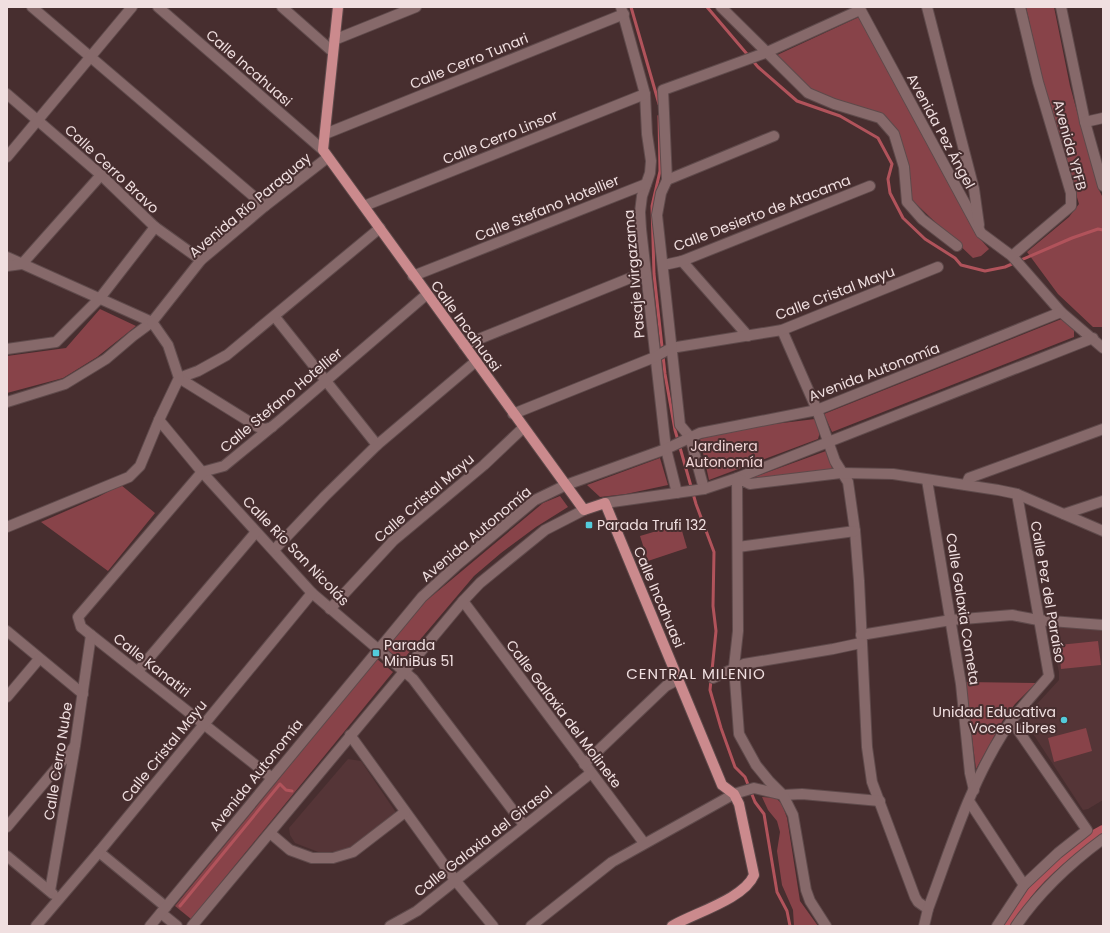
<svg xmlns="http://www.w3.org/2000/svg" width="1110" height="933" font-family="Poppins,sans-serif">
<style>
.built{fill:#553537}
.green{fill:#884349}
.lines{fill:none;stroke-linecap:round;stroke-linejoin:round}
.stream{stroke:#b1535b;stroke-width:3}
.canal{stroke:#b1535b;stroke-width:10}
.minor-casing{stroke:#5f4a4b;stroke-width:12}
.major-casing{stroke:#5f4a4b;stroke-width:12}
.minor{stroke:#86696a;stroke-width:10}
.major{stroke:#cb8a8d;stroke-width:10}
.poi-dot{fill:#53cbdb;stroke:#472e2f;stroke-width:1.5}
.labels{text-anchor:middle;stroke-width:4;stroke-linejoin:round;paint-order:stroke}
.street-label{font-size:14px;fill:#f0dfe0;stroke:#472e2f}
.park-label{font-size:14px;fill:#f0d4d5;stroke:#472e2f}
.poi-label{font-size:14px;fill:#f0dfe0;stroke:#472e2f;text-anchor:start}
.neighbourhood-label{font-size:15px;letter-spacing:1px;fill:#f0dfe0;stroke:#472e2f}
</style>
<rect width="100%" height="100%" fill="#472e2f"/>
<!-- built -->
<g class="built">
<path d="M 1055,627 L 1103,630 L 1103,800 L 1088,809 L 1083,810 L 1026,723 L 1026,716 L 1059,680 L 1059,672 L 1050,632 Z"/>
<path d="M 348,759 L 361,761 L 397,814 L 357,844 L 341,851 L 321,853 L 295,843 L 290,835 L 289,828 Z"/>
</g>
<!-- green -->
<g class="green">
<path d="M 1026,7 L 1054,7 L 1070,86 L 1098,188 L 1103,198 L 1103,327 L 1093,327 L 1058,294 L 1027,252 L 1069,217 L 1079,204 L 1043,82 Z"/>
<path d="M 859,17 L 975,233 L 989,249 L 981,256 L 973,258 L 911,199 L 905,152 L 897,132 L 882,115 L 810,90 L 775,56 Z"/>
<path d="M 100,309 L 136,326 L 97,357 L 63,378 L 7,393 L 7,356 L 66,348 Z"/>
<path d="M 1064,318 L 1074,327 L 1074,337 L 832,432 L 824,414 Z"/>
<path d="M 815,419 L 820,432 L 818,439 L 709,480 L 700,439 L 750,427 Z"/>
<path d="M 826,451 L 833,471 L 752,478 Z"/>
<path d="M 660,458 L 668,485 L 626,494 L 600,497 L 587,485 Z"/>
<path d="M 121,485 L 155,513 L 108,571 L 41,522 L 98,497 Z"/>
<path d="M 560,496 L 568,507 L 536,527 L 501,553 L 474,576 L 402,661 L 386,649 L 426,601 L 543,503 Z"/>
<path d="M 680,524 L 687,548 L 648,561 L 640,536 Z"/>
<path d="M 1098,641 L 1101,665 L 1061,669 L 1059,645 Z"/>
<path d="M 377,659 L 393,672 L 191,919 L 175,906 Z"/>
<path d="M 965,682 L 1036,683 L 1015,704 L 1003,720 L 976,769 Z"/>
<path d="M 1086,728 L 1092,751 L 1054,762 L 1048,738 Z"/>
<path d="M 762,797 L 776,798 L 782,804 L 787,818 L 800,901 L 818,926 L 794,926 L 793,910 L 782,885 L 777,851 L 780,832 L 777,821 L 768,810 Z"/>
</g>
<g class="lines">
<!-- stream -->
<g class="stream">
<path d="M 631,7 L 659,104"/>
<path d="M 707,7 L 758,67 L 797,101 L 840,116 L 878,138 L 892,164 L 888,179 L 890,193 L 903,218 L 925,239 L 955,258 L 961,265 L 985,271 L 1005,267 L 1072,238 L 1098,229 L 1103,230"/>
<path d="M 659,116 L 660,171 L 652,206 L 654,274 L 665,374 L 675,430 L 696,504 L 714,552 L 713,606 L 716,631 L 710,690 L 721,728 L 735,767 L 745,777 L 755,802 L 764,814 L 777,892 L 787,911 L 790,926"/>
<path d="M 180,906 L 280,784 L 286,790 L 292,791"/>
</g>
<!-- canal -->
<path class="canal" d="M 1007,926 C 1013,916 1020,904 1027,894 C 1043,873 1079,842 1103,830"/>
<defs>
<g id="minor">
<path d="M 32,7 L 265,206"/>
<path d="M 158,7 L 323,150"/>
<path d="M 282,7 L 333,52"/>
<path d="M 621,7 L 645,94 L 647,134 L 651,161 L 650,173 L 642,196 L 640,212 L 641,229 L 666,449 L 677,493"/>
<path d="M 721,7 L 808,93 L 834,104 L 880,118 L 894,134 L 904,167 L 907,202 L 922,219 L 957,246"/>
<path d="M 859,7 L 981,233 L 1012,256 L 1061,312 L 1103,348"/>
<path d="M 927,7 L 974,189 L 979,225"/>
<path d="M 1061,7 L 1085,122 L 1103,186"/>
<path d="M 334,40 L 416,7"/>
<path d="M 7,94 L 101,175 L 155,227 L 201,260"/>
<path d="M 1085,122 L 1103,118"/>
<path d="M 325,134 L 624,14"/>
<path d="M 7,157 L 132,7"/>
<path d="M 667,180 L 774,136"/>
<path d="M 364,206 L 645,94"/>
<path d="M 1012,256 L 1071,206 L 1071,193 L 1038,82 L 1020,7"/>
<path d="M 7,257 L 152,322"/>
<path d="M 682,261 L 748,336"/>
<path d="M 664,265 L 682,261 L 870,186"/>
<path d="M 7,266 L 22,264 L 101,175"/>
<path d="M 413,276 L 646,184"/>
<path d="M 275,317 L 377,445"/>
<path d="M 782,330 L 817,410 L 835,461 L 848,482 L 855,531 L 859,581 L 867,747 L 872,782 L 915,897 L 918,902 L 928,909"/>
<path d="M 464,345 L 645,272"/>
<path d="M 7,349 L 56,342 L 100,298 L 155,227"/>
<path d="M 179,378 L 198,371 L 227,355 L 380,228"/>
<path d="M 179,378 L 258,427 L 265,429 L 272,427"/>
<path d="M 7,402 L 65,384 L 106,359 L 133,336 L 152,322 L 201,260 L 265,206 L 327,158"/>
<path d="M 513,414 L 655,357 L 671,348 L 782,330 L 938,267"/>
<path d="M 159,420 L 202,472 L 312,593 L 413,679 L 524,825"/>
<path d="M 927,480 L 961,684 L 970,773 L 974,790"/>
<path d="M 966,485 L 969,478 L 1103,429"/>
<path d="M 704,489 L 690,437 L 680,425 L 657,215 L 661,193 L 667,180 L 663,90 L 765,53 L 860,10"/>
<path d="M 605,503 L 704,489 L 737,478 L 1093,338"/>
<path d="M 1064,514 L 1103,501"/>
<path d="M 7,527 L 129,477 L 140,466 L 159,420 L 179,378 L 168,345 L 152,322"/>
<path d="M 738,547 L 855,531"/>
<path d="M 274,550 L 325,496 L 377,445 L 475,362"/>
<path d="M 463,601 L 644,843"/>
<path d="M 330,609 L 393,541 L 484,465 L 523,428"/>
<path d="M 7,631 L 83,694"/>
<path d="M 861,635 L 951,620 L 1012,615 L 1038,620 L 1103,625"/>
<path d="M 138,671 L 256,532"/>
<path d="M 713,678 L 744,664 L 833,649 L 861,643"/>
<path d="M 7,697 L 39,659"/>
<path d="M 350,735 L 455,880 L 493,926"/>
<path d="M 584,764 L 666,686 L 679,679"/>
<path d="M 272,778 L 91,635 L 81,627 L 78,617 L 202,472 L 224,466 L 279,421 L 426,295"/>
<path d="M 969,801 L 1024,885"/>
<path d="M 7,827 L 74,747"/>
<path d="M 270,833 L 290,850 L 312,858 L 333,858 L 353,852 L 405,812"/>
<path d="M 99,852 L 166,907"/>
<path d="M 7,856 L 53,894"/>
<path d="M 50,891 L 75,746 L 91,635"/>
<path d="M 161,913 L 177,926"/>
<path d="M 36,926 L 99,852 L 312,593"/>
<path d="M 150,926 L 422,597 L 456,566 L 535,500 L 566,485 L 666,449 L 700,433 L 817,410 L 1061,312"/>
<path d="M 192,926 L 463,601 L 480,583 L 545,530 L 584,510"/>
<path d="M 390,926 L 417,911 L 591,773"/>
<path d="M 531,926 L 612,862 L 734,794 L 754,788 L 783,795 L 802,794 L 880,801"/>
<path d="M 826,926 L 810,901 L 806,890 L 793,815 L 783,795 L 769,781 L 756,765 L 739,734 L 734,667 L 738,631 L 737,478 L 750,484 L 841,473 L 893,474 L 998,490 L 1017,494 L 1103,531"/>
<path d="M 924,926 L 928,909 C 950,850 969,787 1003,733 C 1016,712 1033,695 1049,676 L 1017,494"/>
<path d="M 997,926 L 1024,885 L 1058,853 L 1087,830 L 1011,720"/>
<path d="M 1016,926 C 1040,891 1069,864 1103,839"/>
</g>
<path id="major" d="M 338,7 L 323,150 L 584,510 L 605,503 L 722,785 L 734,794 L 739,804 L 754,875 C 744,899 694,913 672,926"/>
</defs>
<!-- minor casing -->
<use href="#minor" class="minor-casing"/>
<!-- major casing -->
<use href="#major" class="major-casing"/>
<!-- minor -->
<use href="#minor" class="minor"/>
<!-- major -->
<use href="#major" class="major"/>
</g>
<!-- markers -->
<g class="poi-dot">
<rect x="585" y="521" width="8" height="8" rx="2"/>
<rect x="372" y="649" width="8" height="8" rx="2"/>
<circle cx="1064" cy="720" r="4"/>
</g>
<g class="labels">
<!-- street labels -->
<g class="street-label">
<text transform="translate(469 61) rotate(-22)" y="5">Calle Cerro Tunari</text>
<text transform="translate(249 68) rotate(41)" y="5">Calle Incahuasi</text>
<text transform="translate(941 131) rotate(62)" y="5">Avenida Pez Ángel</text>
<text transform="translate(500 137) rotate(-22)" y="5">Calle Cerro Linsor</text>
<text transform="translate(1070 145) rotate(75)" y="5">Avenida YPFB</text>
<text transform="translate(112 169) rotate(43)" y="5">Calle Cerro Bravo</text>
<text transform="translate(250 205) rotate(-40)" y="5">Avenida Río Paraguay</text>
<text transform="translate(547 208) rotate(-22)" y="5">Calle Stefano Hotellier</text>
<text transform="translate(762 213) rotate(-21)" y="5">Calle Desierto de Atacama</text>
<text transform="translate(634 274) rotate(-95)" y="5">Pasaje Ivirgazama</text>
<text transform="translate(835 293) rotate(-21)" y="5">Calle Cristal Mayu</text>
<text transform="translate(466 326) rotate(54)" y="5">Calle Incahuasi</text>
<text transform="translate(874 372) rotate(-21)" y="5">Avenida Autonomía</text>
<text transform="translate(281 400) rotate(-40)" y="5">Calle Stefano Hotellier</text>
<text transform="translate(424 498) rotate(-41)" y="5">Calle Cristal Mayu</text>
<text transform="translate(476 534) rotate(-40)" y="5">Avenida Autonomía</text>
<text transform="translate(296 551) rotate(46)" y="5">Calle Río San Nicolás</text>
<text transform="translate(1048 592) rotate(80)" y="5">Calle Pez del Paraíso</text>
<text transform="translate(659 597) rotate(67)" y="5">Calle Incahuasi</text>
<text transform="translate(963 609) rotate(81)" y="5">Calle Galaxia Cometa</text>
<text transform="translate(152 665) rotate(38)" y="5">Calle Kanatiri</text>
<text transform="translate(564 714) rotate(53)" y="5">Calle Galaxia del Molinete</text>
<text transform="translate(164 751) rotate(-51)" y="5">Calle Cristal Mayu</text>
<text transform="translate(58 761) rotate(-81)" y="5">Calle Cerro Nube</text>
<text transform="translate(256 775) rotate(-51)" y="5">Avenida Autonomía</text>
<text transform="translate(483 841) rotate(-38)" y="5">Calle Galaxia del Girasol</text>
</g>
<!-- park labels -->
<g class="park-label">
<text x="724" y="451">Jardinera<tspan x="724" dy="16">Autonomía</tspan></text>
</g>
<!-- poi labels -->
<g class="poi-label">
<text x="597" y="530">Parada Trufi 132</text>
<text x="384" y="650">Parada<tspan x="384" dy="16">MiniBus 51</tspan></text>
<text x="1056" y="717" text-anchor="end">Unidad Educativa<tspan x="1056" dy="16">Voces Libres</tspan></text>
</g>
<!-- neighbourhood labels -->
<g class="neighbourhood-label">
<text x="696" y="679">CENTRAL MILENIO</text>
</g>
</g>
<!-- border -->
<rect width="1110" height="933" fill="none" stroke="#f0dfe0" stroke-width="16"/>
</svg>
